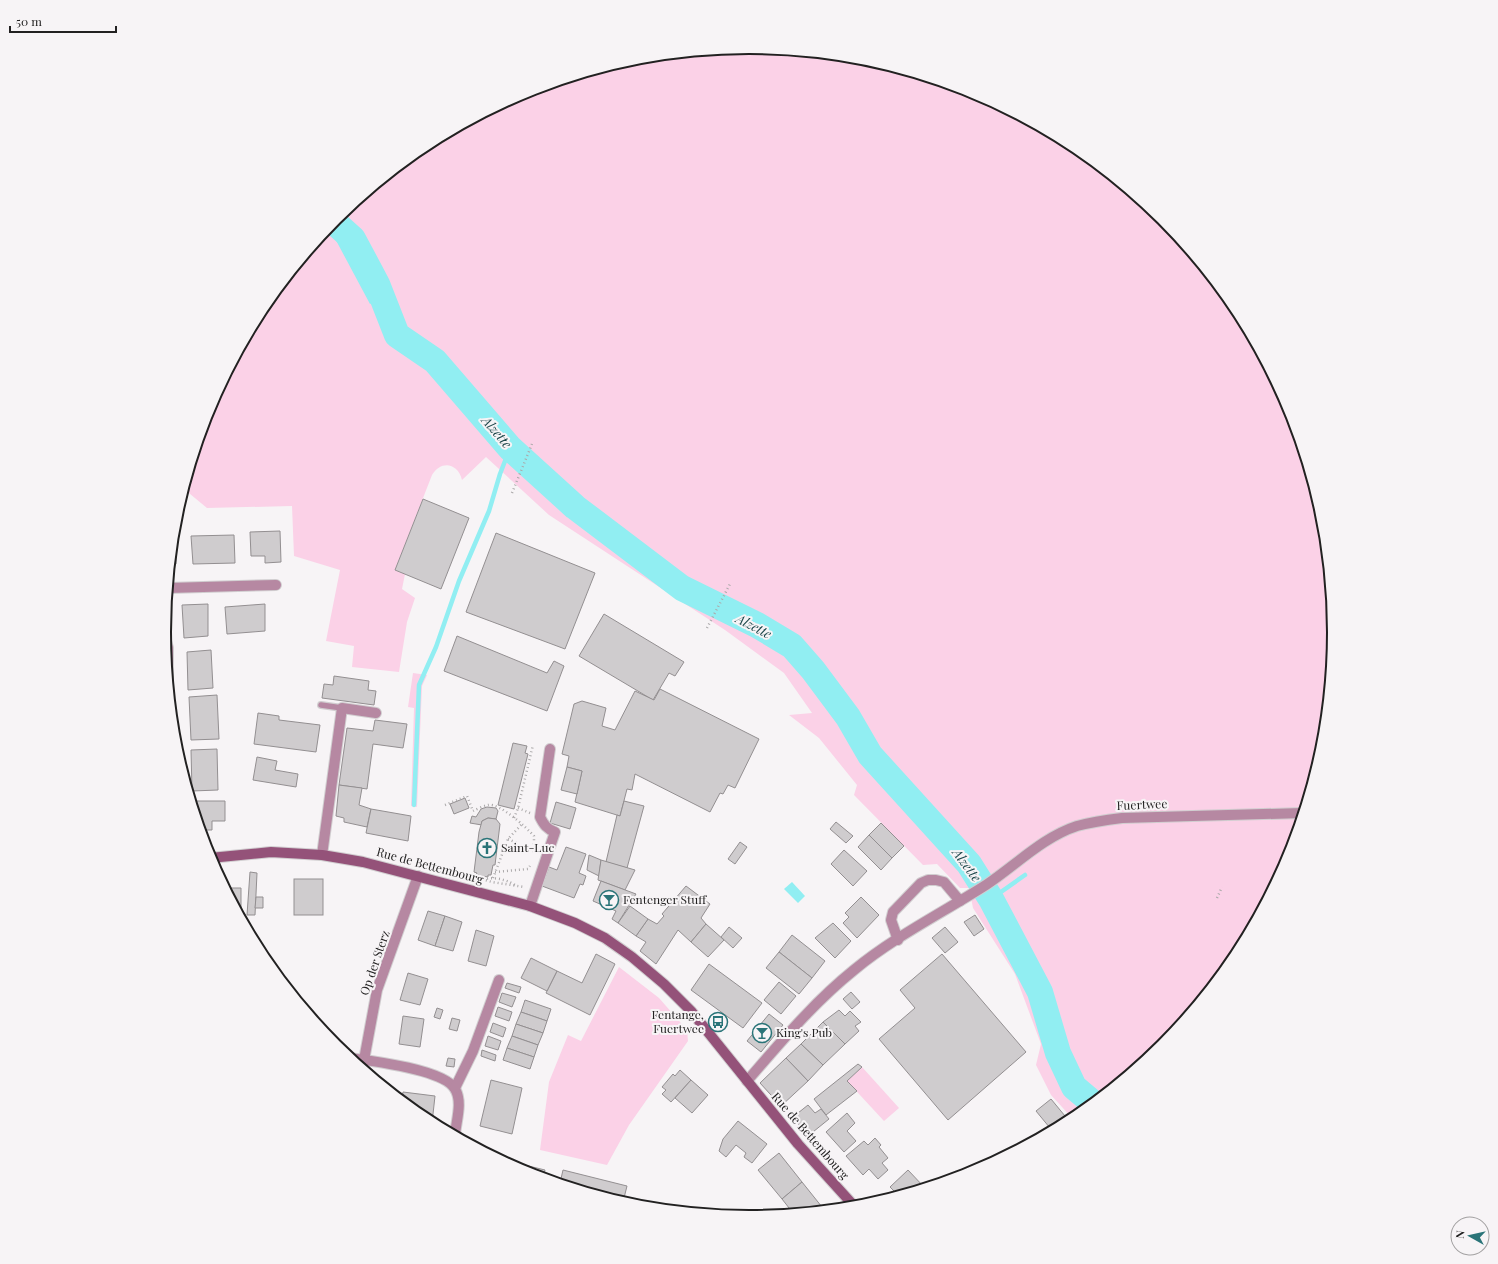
<svg xmlns="http://www.w3.org/2000/svg" width="1498" height="1264" font-family="'Playfair Display',serif">
<style>
.green{fill:#fbd1e7}
.water{fill:#91eef2}
.lines{fill:none;stroke-linecap:round;stroke-linejoin:round}
.stream{stroke:#91eef2;stroke-width:4.5}
.river{stroke:#91eef2;stroke-width:26}
.building{fill:#cfccce;stroke:#938f91}
.service-casing{stroke:#d1ced0;stroke-width:8}
.minor-casing{stroke:#d1ced0;stroke-width:12}
.tertiary-casing{stroke:#d1ced0;stroke-width:12}
.secondary-casing{stroke:#d1ced0;stroke-width:12}
.path{stroke:#aba9aa;stroke-width:2.5;stroke-dasharray:1 3;stroke-linecap:butt}
.service{stroke:#b688a2;stroke-width:5.5}
.minor{stroke:#b688a2;stroke-width:10}
.tertiary{stroke:#b688a2;stroke-width:10}
.secondary{stroke:#945279;stroke-width:10}
.labels{text-anchor:middle;stroke-width:4;stroke-linejoin:round;paint-order:stroke}
.street-label{font-size:12px;fill:#222121;stroke:#f7f4f6}
.poi-label{font-size:12px;fill:#222121;stroke:#f7f4f6;text-anchor:start}
.water-label{font-size:13px;font-style:italic;fill:#1e484b;stroke:#f7f4f6}
.rim{fill:none;stroke:#222121;stroke-width:2}
</style>
<rect width="100%" height="100%" fill="#f7f4f6"/>
<!-- green -->
<g class="green">
<path d="M 749,47 L 863,58 L 973,92 L 1074,146 L 1163,219 L 1236,307 L 1290,408 L 1323,518 L 1334,632 L 1323,746 L 1289,856 L 1235,957 L 1162,1046 L 1073,1119 L 1051,1095 L 1036,1065 L 1041,1044 L 1015,974 L 973,908 L 969,888 L 960,888 L 937,864 L 923,865 L 854,795 L 857,785 L 819,738 L 789,715 L 812,713 L 784,673 L 725,630 L 549,515 L 486,457 L 462,480 C 458,463 441,460 432,475 L 395,570 L 405,574 L 402,589 L 415,598 L 407,622 L 399,672 L 352,667 L 354,646 L 326,641 L 340,570 L 294,556 L 292,506 L 207,508 L 184,489 L 209,408 L 263,307 L 327,228 L 366,238 L 338,216 L 424,145 L 525,91 L 635,58 Z"/>
<path d="M 413,673 L 427,675 L 422,686 L 417,807 L 411,806 L 414,708 L 408,707 Z"/>
<path d="M 619,967 L 659,998 L 687,1030 L 688,1041 L 629,1125 L 607,1165 L 540,1150 L 549,1082 L 568,1035 L 581,1041 Z"/>
<path d="M 862,1067 L 899,1108 L 884,1121 L 847,1081 Z"/>
</g>
<!-- water -->
<g class="water">
<path d="M 338,216 L 366,238 L 394,295 L 370,304 L 331,231 L 327,228 Z"/>
<path d="M 792,882 L 805,896 L 798,903 L 784,889 Z"/>
</g>
<g class="lines">
<!-- stream -->
<g class="stream">
<path d="M 414,805 L 419,685 L 436,647 L 459,581 L 489,511 L 500,474 L 510,448"/>
<path d="M 991,899 L 1025,875"/>
<path d="M 366,1071 L 367,1068"/>
</g>
<!-- river -->
<path class="river" d="M 333,221 L 353,239 L 377,284 L 397,335 L 435,361 L 510,448 L 575,507 L 682,588 L 757,625 L 792,646 L 813,670 L 848,717 L 870,755 L 969,864 L 991,899 L 1040,992 L 1058,1053 L 1074,1087 L 1093,1103"/>
</g>
<!-- building -->
<g class="building">
<path d="M 423,499 L 469,518 L 441,589 L 395,570 Z"/>
<path d="M 280,531 L 281,562 L 265,563 L 265,556 L 251,556 L 250,532 Z"/>
<path d="M 496,533 L 595,573 L 565,649 L 466,612 Z"/>
<path d="M 234,535 L 235,563 L 193,564 L 191,536 Z"/>
<path d="M 173,542 L 176,542 L 176,564 L 171,564 Z"/>
<path d="M 208,604 L 208,636 L 184,638 L 182,605 Z"/>
<path d="M 265,604 L 265,631 L 227,634 L 225,607 Z"/>
<path d="M 604,614 L 684,662 L 675,676 L 669,673 L 653,700 L 579,656 Z"/>
<path d="M 457,636 L 547,673 L 554,661 L 564,666 L 547,711 L 444,671 Z"/>
<path d="M 211,650 L 213,688 L 188,690 L 187,652 Z"/>
<path d="M 334,676 L 369,681 L 368,690 L 376,691 L 374,705 L 322,698 L 324,684 L 333,685 Z"/>
<path d="M 660,689 L 759,739 L 735,788 L 728,785 L 723,794 L 720,793 L 710,812 L 635,774 L 632,790 L 627,789 L 620,816 L 575,802 L 582,771 L 567,767 L 569,756 L 562,754 L 574,704 L 582,701 L 606,708 L 602,726 L 615,730 L 635,691 L 654,700 Z"/>
<path d="M 217,695 L 219,739 L 191,740 L 189,697 Z"/>
<path d="M 258,713 L 279,716 L 279,720 L 320,725 L 316,752 L 254,744 Z"/>
<path d="M 375,720 L 407,724 L 403,748 L 373,744 L 367,789 L 339,785 L 347,728 L 373,731 Z"/>
<path d="M 513,743 L 527,746 L 525,753 L 528,754 L 514,809 L 498,805 Z"/>
<path d="M 217,749 L 218,790 L 192,791 L 191,750 Z"/>
<path d="M 257,757 L 277,761 L 275,770 L 298,774 L 296,787 L 253,780 Z"/>
<path d="M 567,767 L 582,771 L 577,794 L 561,790 Z"/>
<path d="M 339,785 L 362,788 L 359,805 L 371,809 L 367,827 L 344,822 L 344,818 L 336,816 Z"/>
<path d="M 465,798 L 469,808 L 454,814 L 450,804 Z"/>
<path d="M 193,801 L 225,801 L 225,821 L 212,821 L 212,830 L 201,830 Z"/>
<path d="M 624,801 L 644,806 L 627,868 L 606,862 L 617,815 L 620,816 Z"/>
<path d="M 556,802 L 576,808 L 570,829 L 550,823 Z"/>
<path d="M 487,807 L 496,808 L 498,811 L 496,819 L 488,818 L 482,821 L 482,825 L 470,823 L 472,816 L 476,817 L 481,809 Z"/>
<path d="M 371,809 L 411,816 L 408,841 L 366,833 Z"/>
<path d="M 488,818 L 496,819 L 500,824 L 495,865 L 493,865 L 491,875 L 488,875 L 488,877 L 476,875 L 477,873 L 474,872 L 479,832 L 482,821 Z"/>
<path d="M 836,822 L 853,836 L 846,843 L 830,829 Z"/>
<path d="M 881,823 L 904,846 L 892,858 L 869,835 Z"/>
<path d="M 869,835 L 892,858 L 881,870 L 858,847 Z"/>
<path d="M 740,842 L 747,847 L 735,864 L 728,859 Z"/>
<path d="M 566,847 L 586,854 L 579,873 L 586,876 L 583,885 L 580,884 L 574,898 L 542,886 L 549,867 L 557,870 Z"/>
<path d="M 844,850 L 867,871 L 853,886 L 831,864 Z"/>
<path d="M 589,855 L 601,860 L 599,876 L 587,870 Z"/>
<path d="M 601,860 L 635,870 L 625,890 L 598,880 Z"/>
<path d="M 250,872 L 257,873 L 255,915 L 247,915 Z"/>
<rect x="294" y="879" width="29" height="36"/>
<path d="M 601,881 L 636,894 L 618,923 L 612,919 L 616,911 L 593,901 Z"/>
<path d="M 686,886 L 710,904 L 701,918 L 706,924 L 691,942 L 678,930 L 656,964 L 640,951 L 646,942 L 636,936 L 648,919 L 657,924 L 664,916 L 662,914 Z"/>
<path d="M 226,888 L 241,888 L 241,916 Z"/>
<path d="M 256,897 L 263,897 L 263,908 L 255,908 Z"/>
<path d="M 861,897 L 879,915 L 857,938 L 843,923 L 849,917 L 845,913 Z"/>
<path d="M 630,906 L 648,919 L 636,936 L 618,923 Z"/>
<path d="M 428,911 L 445,916 L 435,946 L 418,940 Z"/>
<path d="M 975,915 L 984,929 L 974,936 L 964,922 Z"/>
<path d="M 445,916 L 462,922 L 453,951 L 435,946 Z"/>
<path d="M 833,923 L 851,941 L 835,958 L 815,938 Z"/>
<path d="M 706,924 L 724,940 L 708,957 L 691,942 Z"/>
<path d="M 729,927 L 742,938 L 733,948 L 721,937 Z"/>
<path d="M 945,927 L 958,942 L 945,953 L 932,938 Z"/>
<path d="M 476,930 L 494,936 L 486,966 L 468,961 Z"/>
<path d="M 792,935 L 825,961 L 812,978 L 779,952 Z"/>
<path d="M 779,952 L 812,978 L 799,994 L 766,968 Z"/>
<path d="M 596,954 L 615,964 L 590,1015 L 546,993 L 557,971 L 582,983 Z"/>
<path d="M 942,954 L 1026,1052 L 948,1120 L 879,1039 L 915,1008 L 900,990 Z"/>
<path d="M 531,958 L 557,971 L 547,991 L 521,978 Z"/>
<path d="M 709,964 L 762,1003 L 743,1028 L 691,990 Z"/>
<path d="M 408,973 L 428,979 L 420,1005 L 400,1000 Z"/>
<path d="M 779,982 L 796,996 L 781,1014 L 764,1000 Z"/>
<path d="M 507,983 L 521,987 L 519,993 L 505,988 Z"/>
<path d="M 851,992 L 860,1002 L 852,1009 L 843,999 Z"/>
<path d="M 502,993 L 516,997 L 512,1007 L 499,1002 Z"/>
<path d="M 525,1000 L 551,1009 L 547,1021 L 521,1012 Z"/>
<path d="M 498,1007 L 512,1012 L 509,1021 L 495,1016 Z"/>
<path d="M 437,1008 L 443,1010 L 440,1019 L 434,1017 Z"/>
<path d="M 839,1010 L 845,1016 L 850,1011 L 861,1022 L 855,1026 L 859,1031 L 845,1044 L 823,1022 Z"/>
<path d="M 521,1012 L 547,1021 L 543,1033 L 516,1024 Z"/>
<path d="M 769,1014 L 783,1025 L 761,1052 L 747,1041 Z"/>
<path d="M 403,1016 L 424,1019 L 420,1047 L 399,1044 Z"/>
<path d="M 452,1018 L 460,1020 L 457,1031 L 449,1029 Z"/>
<path d="M 823,1022 L 845,1044 L 823,1065 L 801,1044 Z"/>
<path d="M 493,1023 L 506,1028 L 503,1037 L 490,1032 Z"/>
<path d="M 516,1024 L 543,1033 L 538,1045 L 512,1036 Z"/>
<path d="M 488,1036 L 501,1041 L 498,1050 L 485,1046 Z"/>
<path d="M 512,1036 L 538,1045 L 534,1057 L 507,1048 Z"/>
<path d="M 801,1044 L 823,1065 L 808,1081 L 786,1058 Z"/>
<path d="M 507,1048 L 534,1057 L 530,1069 L 503,1060 Z"/>
<path d="M 482,1050 L 496,1055 L 495,1061 L 481,1056 Z"/>
<path d="M 448,1058 L 455,1059 L 454,1067 L 446,1066 Z"/>
<path d="M 786,1058 L 808,1081 L 781,1106 L 760,1083 Z"/>
<path d="M 858,1064 L 862,1067 L 847,1081 L 857,1091 L 826,1115 L 814,1099 Z"/>
<path d="M 680,1070 L 691,1080 L 671,1102 L 662,1094 L 666,1090 L 662,1087 L 673,1074 L 675,1076 Z"/>
<path d="M 491,1080 L 522,1088 L 512,1134 L 480,1126 Z"/>
<path d="M 691,1080 L 708,1095 L 692,1113 L 675,1098 Z"/>
<path d="M 403,1092 L 435,1096 L 432,1123 L 424,1118 L 402,1100 Z"/>
<path d="M 1051,1099 L 1065,1116 L 1050,1128 L 1036,1111 Z"/>
<path d="M 808,1105 L 815,1113 L 821,1109 L 829,1119 L 808,1136 L 793,1117 Z"/>
<path d="M 847,1113 L 855,1123 L 847,1131 L 856,1141 L 844,1152 L 826,1132 Z"/>
<path d="M 738,1121 L 767,1144 L 752,1163 L 744,1157 L 746,1153 L 736,1145 L 726,1157 L 719,1151 L 723,1139 Z"/>
<path d="M 875,1138 L 881,1145 L 879,1147 L 888,1158 L 882,1163 L 888,1170 L 878,1179 L 869,1169 L 863,1175 L 846,1156 L 864,1141 L 868,1145 Z"/>
<path d="M 779,1153 L 802,1182 L 782,1199 L 758,1170 Z"/>
<path d="M 500,1159 L 545,1170 L 543,1178 L 525,1172 Z"/>
<path d="M 563,1170 L 627,1186 L 623,1202 L 560,1183 Z"/>
<path d="M 908,1170 L 924,1187 L 898,1195 L 890,1187 Z"/>
<path d="M 802,1182 L 822,1207 L 818,1210 L 793,1213 L 782,1199 Z"/>
</g>
<g class="lines">
<defs>
<path id="service" d="M 321,705 L 342,708"/>
<g id="minor">
<path d="M 168,588 L 276,585"/>
<path d="M 165,638 L 168,648 L 168,677"/>
<path d="M 322,855 L 342,708 L 376,713"/>
<path d="M 530,906 L 555,832 C 547,829 544,825 540,817 L 550,749"/>
<path d="M 898,940 L 891,920 L 893,912 L 921,883 L 928,880 L 936,880 L 944,882 L 960,901"/>
<path d="M 350,1058 C 373,1061 444,1070 455,1089 C 463,1102 456,1121 455,1135"/>
<path d="M 364,1060 L 377,990 L 418,876"/>
<path d="M 455,1088 L 473,1051 L 499,980"/>
</g>
<path id="tertiary" d="M 747,1081 C 781,1042 813,1003 854,970 C 894,937 942,913 986,885 C 1016,865 1043,837 1077,826 C 1092,822 1106,820 1122,818 L 1302,813"/>
<path id="secondary" d="M 210,858 L 271,852 L 322,855 L 363,862 L 530,906 L 575,923 L 605,938 L 632,957 L 664,984 L 691,1011 L 798,1144 L 855,1207"/>
</defs>
<!-- service casing -->
<use href="#service" class="service-casing"/>
<!-- minor casing -->
<use href="#minor" class="minor-casing"/>
<!-- tertiary casing -->
<use href="#tertiary" class="tertiary-casing"/>
<!-- secondary casing -->
<use href="#secondary" class="secondary-casing"/>
<!-- path -->
<g class="path">
<path d="M 512,493 L 532,444"/>
<path d="M 707,628 L 730,584"/>
<path d="M 445,805 L 467,796 L 473,811 C 477,809 483,806 488,805 C 500,803 526,827 534,836 L 534,853"/>
<path d="M 518,808 L 530,813"/>
<path d="M 514,818 L 518,808 L 533,745"/>
<path d="M 508,839 L 517,843"/>
<path d="M 528,847 L 535,850"/>
<path d="M 435,870 L 436,866 L 492,882 L 524,887"/>
<path d="M 495,872 L 528,869 L 530,866"/>
<path d="M 493,878 L 508,839 L 522,824"/>
<path d="M 483,879 C 495,877 505,879 515,885"/>
<path d="M 1217,898 L 1222,887"/>
</g>
<!-- service -->
<use href="#service" class="service"/>
<!-- minor -->
<use href="#minor" class="minor"/>
<!-- tertiary -->
<use href="#tertiary" class="tertiary"/>
<!-- secondary -->
<use href="#secondary" class="secondary"/>
</g>
<!-- icons -->
<defs>
<symbol id="church-ring" viewBox="-11 -11 22 22"><circle r="9.5" fill="#f7f4f6" stroke="#2a7478" stroke-width="1.5"/><path d="M-1.2-6h2.4v3.5h3.3v2.4h-3.3V6h-2.4V-.1h-3.3v-2.4h3.3Z" fill="#2a7478"/></symbol>
<symbol id="bar-ring" viewBox="-11 -11 22 22"><circle r="9.5" fill="#f7f4f6" stroke="#2a7478" stroke-width="1.5"/><path d="M-6-5H6L.8 .8V4.5H3.5V6h-7V4.5H-.8V.8Z" fill="#2a7478"/></symbol>
<symbol id="bus-ring" viewBox="-11 -11 22 22"><circle r="9.5" fill="#f7f4f6" stroke="#2a7478" stroke-width="1.5"/><path d="M-5-6H5V4H4V6H2V4H-2V6H-4V4H-5ZM-3.5-4V0h7V-4ZM-3.5 1.2v1.5H-2V1.2ZM2 1.2v1.5H3.5V1.2Z" fill="#2a7478"/></symbol>
</defs>
<g fill-rule="evenodd">
<use href="#church-ring" x="476" y="837" width="22" height="22"/>
<use href="#bar-ring" x="598" y="889" width="22" height="22"/>
<use href="#bus-ring" x="707" y="1011" width="22" height="22"/>
<use href="#bar-ring" x="751" y="1022" width="22" height="22"/>
</g>
<g class="labels">
<!-- street labels -->
<g class="street-label">
<text transform="translate(1142 805) rotate(-2)" y="4">Fuertwee</text>
<text transform="translate(430 866) rotate(15)" y="4">Rue de Bettembourg</text>
<text transform="translate(375 963) rotate(-71)" y="4">Op der Sterz</text>
<text transform="translate(810 1136) rotate(49)" y="4">Rue de Bettembourg</text>
</g>
<!-- poi labels -->
<g class="poi-label">
<text x="501" y="852">Saint-Luc</text>
<text x="623" y="904">Fentenger Stuff</text>
<text x="704" y="1019" text-anchor="end">Fentange,<tspan x="704" dy="14">Fuertwee</tspan></text>
<text x="776" y="1037">King's Pub</text>
</g>
<!-- water labels -->
<g class="water-label">
<text transform="translate(497 432) rotate(49)" y="5">Alzette</text>
<text transform="translate(754 626) rotate(28)" y="5">Alzette</text>
<text transform="translate(967 865) rotate(53)" y="5">Alzette</text>
</g>
</g>
<!-- crop -->
<path d="M0 0H1498V1264H0ZM171 632a578 578 0 1 1 1156 0a578 578 0 1 1-1156 0Z" fill="#f7f4f6" fill-rule="evenodd"/>
<path class="rim" d="M171 632a578 578 0 1 1 1156 0a578 578 0 1 1-1156 0Z"/>
<!-- north arrow -->
<g transform="translate(1470 1236) rotate(278)"><circle r="19" fill="#f7f4f6" stroke="#a2a0a1"/>
<path d="M0-3L7 15L0 10L-7 15Z" fill="#2a7478"/>
<text y="-6" font-size="11" font-weight="bold" text-anchor="middle" fill="#222121">N</text>
</g>
<!-- scale -->
<path d="M10 26v6h106v-6" fill="none" stroke="#222121" stroke-width="2"/>
<text x="16" y="26" font-size="12" fill="#222121" stroke="#f7f4f6" stroke-width="3" paint-order="stroke">50 m</text>
</svg>
